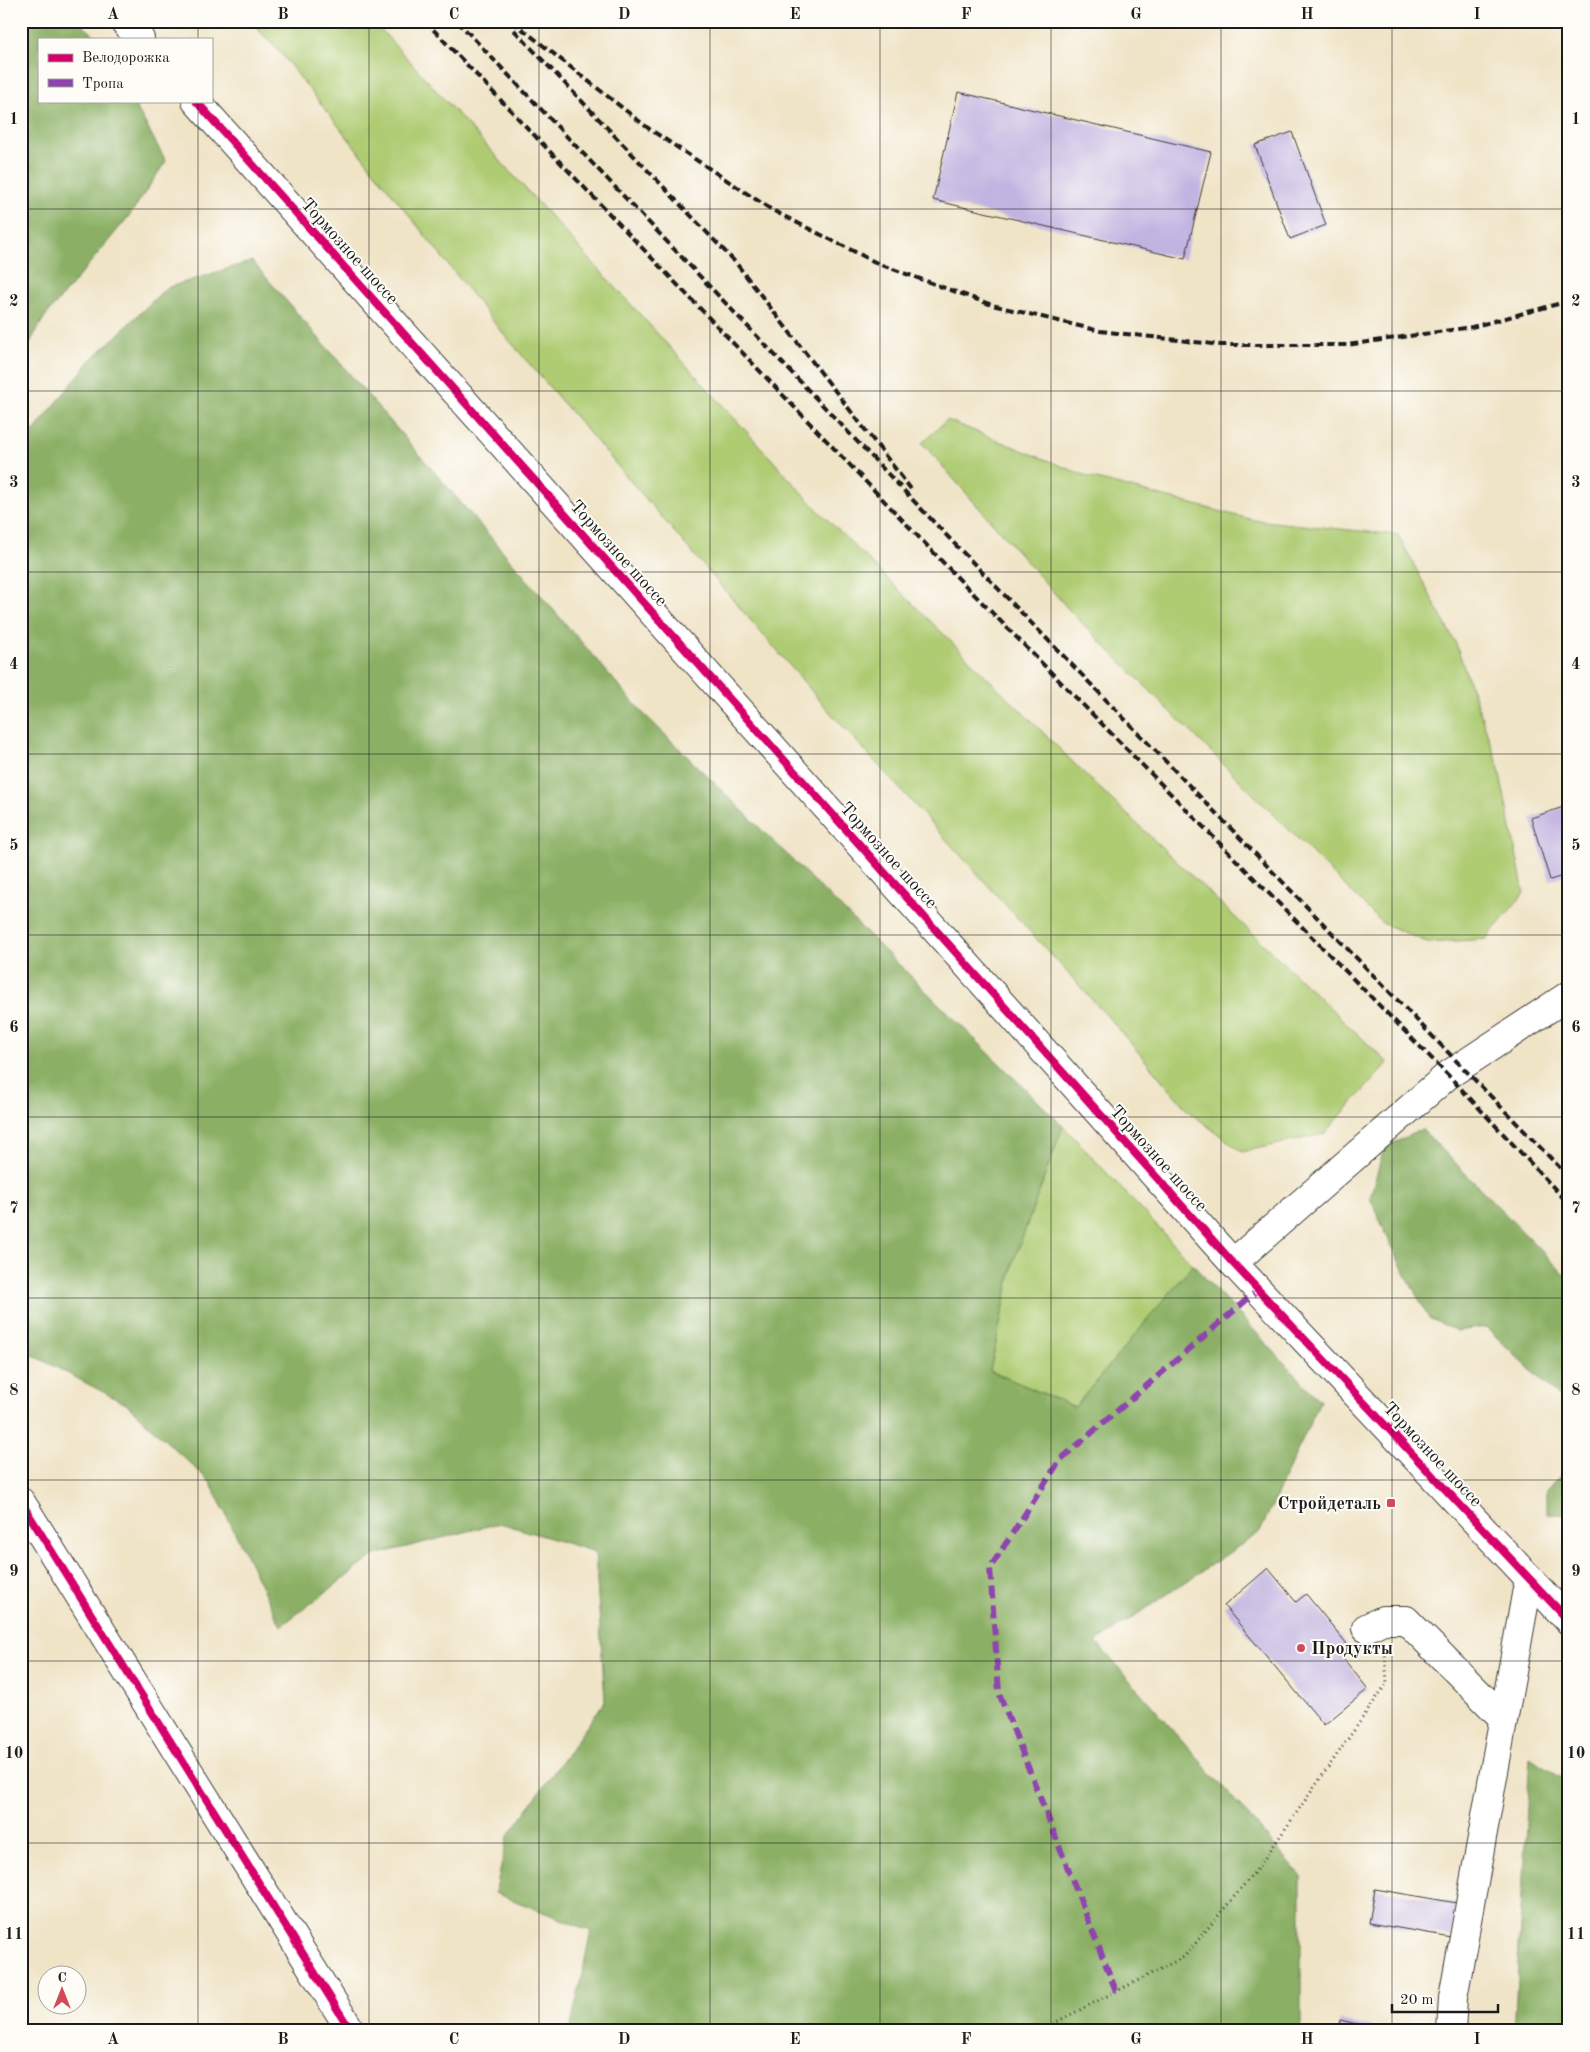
<svg xmlns="http://www.w3.org/2000/svg" width="1590" height="2052" font-family="'Old Standard TT',serif">
<style>
.green{fill:#afcc73;stroke:#667448}
.forest{fill:#8bb065;stroke:#546640}
.building{fill:#c2b4e1}
.lines{fill:none;stroke-linecap:round;stroke-linejoin:round}
.minor-casing{stroke:#3c3a36;stroke-width:30}
.path{stroke:#3c3a36;stroke-width:3;stroke-dasharray:1 4;stroke-linecap:butt}
.minor{stroke:#fff;stroke-width:28}
.rail{stroke:#1c1c1c;stroke-width:4;stroke-dasharray:8 4;stroke-linecap:butt}
.quiet{stroke:#8e44ad;stroke-width:6;stroke-dasharray:12 6;stroke-linecap:butt}
.cycleway-casing{stroke:#fdfcf7;stroke-width:11}
.cycleway{stroke:#d6006c;stroke-width:8}
.grid{fill:none;stroke:#1c1c1c;stroke-width:1;stroke-opacity:0.55}
.poi-dot{fill:#d1495b;stroke:#fdfcf7;stroke-width:2}
.labels{text-anchor:middle;stroke-width:4;stroke-linejoin:round;paint-order:stroke}
.street-label{font-size:18px;fill:#1c1c1c;stroke:#fdfcf7}
.poi-label{font-size:18px;font-weight:bold;fill:#1c1c1c;stroke:#fdfcf7;text-anchor:end}
.neatline{fill:none;stroke:#1c1c1c;stroke-width:2}
.grid-label{font-size:16px;text-anchor:middle;font-weight:bold;fill:#1c1c1c}
</style>
<rect width="100%" height="100%" fill="#fdfcf7"/>
<filter id="ink" filterUnits="userSpaceOnUse"><feTurbulence type="fractalNoise" baseFrequency=".02" numOctaves="2"/><feDisplacementMap in="SourceGraphic" scale="10" xChannelSelector="R" yChannelSelector="G"/><feConvolveMatrix kernelMatrix="1 2 1 2 8 2 1 2 1" color-interpolation-filters="sRGB"/></filter>
<filter id="wash" filterUnits="userSpaceOnUse"><feTurbulence type="fractalNoise" baseFrequency=".0096" numOctaves="4" result="noise"/><feDisplacementMap in="SourceGraphic" scale="20" xChannelSelector="R" yChannelSelector="G"/><feGaussianBlur stdDeviation="1.12" result="paint"/><feColorMatrix in="noise" values="0 0 0 0 0 0 0 0 0 0 0 0 0 0 0 0 0 1.4 0 .05"/><feComposite in="paint" operator="in"/></filter>
<g filter="url(#wash)">
<rect width="100%" height="100%" fill="#f0e4c7"/>
<!-- green -->
<g class="green">
<path d="M 250,21 L 373,21 L 817,509 L 1091,780 L 1388,1063 L 1324,1134 L 1242,1152 L 1189,1112 L 1116,1026 L 828,710 L 496,325 L 279,51 Z"/>
<path d="M 947,420 L 1089,477 L 1253,520 L 1398,535 L 1456,644 L 1498,764 L 1524,893 L 1486,939 L 1429,943 L 1382,923 L 1070,611 L 922,443 Z"/>
<path d="M 1063,1126 L 1193,1265 L 1075,1407 L 990,1371 L 1013,1263 Z"/>
</g>
<!-- forest -->
<g class="forest">
<path d="M 21,21 L 78,21 L 99,39 L 39,39 L 39,101 L 133,101 L 166,161 L 130,215 L 44,318 L 21,358 Z"/>
<path d="M 252,261 L 640,710 L 1063,1126 L 1013,1263 L 990,1371 L 1075,1407 L 1193,1265 L 1320,1401 L 1260,1532 L 1096,1642 L 1301,1876 L 1301,2023 L 1298,2031 L 570,2031 L 591,1931 L 495,1893 L 508,1836 L 605,1701 L 595,1552 L 500,1523 L 375,1555 L 281,1626 L 210,1482 L 126,1404 L 21,1349 L 21,447 L 90,361 L 166,288 Z"/>
<path d="M 1422,1129 L 1569,1279 L 1569,1407 L 1486,1327 L 1457,1331 L 1429,1318 L 1396,1256 L 1370,1198 L 1384,1148 Z"/>
<path d="M 1569,1469 L 1569,1515 L 1547,1513 L 1547,1489 Z"/>
<path d="M 1530,1757 L 1569,1783 L 1569,2031 L 1514,2031 Z"/>
</g>
<g id="blocks">
<!-- building -->
<g class="building">
<path d="M 958,92 L 1211,152 L 1185,259 L 933,200 Z"/>
<path d="M 1292,132 L 1326,225 L 1290,239 L 1255,145 Z"/>
<path d="M 1569,805 L 1569,874 L 1550,880 L 1531,818 Z"/>
<path d="M 1268,1568 L 1296,1602 L 1306,1594 L 1347,1644 L 1338,1652 L 1368,1689 L 1324,1725 L 1224,1606 Z"/>
<path d="M 1375,1889 L 1457,1903 L 1451,1937 L 1369,1923 Z"/>
<path d="M 1340,2020 L 1383,2030 L 1383,2031 L 1338,2031 Z"/>
</g>
</g>
</g>
<g filter="url(#ink)">
<use href="#blocks" fill-opacity="0" stroke="#3c3a36" stroke-width="1"/>
<g class="lines">
<defs>
<g id="minor">
<path d="M 124,21 L 140,39"/>
<path d="M 196,101 L 1233,1263 L 1569,1621"/>
<path d="M 1233,1263 L 1448,1075 L 1569,995"/>
<path d="M 21,1502 L 351,2031"/>
<path d="M 1366,1628 L 1383,1620 L 1406,1620 L 1503,1718"/>
<path d="M 1451,2031 L 1453,1998 L 1529,1578"/>
</g>
</defs>
<!-- minor casing -->
<use href="#minor" class="minor-casing"/>
<!-- path -->
<path class="path" d="M 1046,2031 L 1056,2022 L 1184,1957 L 1258,1868 L 1387,1683 L 1385,1655"/>
<!-- minor -->
<use href="#minor" class="minor"/>
<!-- rail -->
<g class="rail">
<path d="M 425,21 L 957,577 L 1448,1075 L 1569,1204"/>
<path d="M 457,21 L 949,538 L 1569,1177"/>
<path d="M 512,21 L 648,128 L 772,210 L 879,264 L 992,305 L 1100,331 L 1221,345 L 1347,345 L 1472,327 L 1569,301"/>
<path d="M 514,30 L 736,263 L 911,489"/>
</g>
<!-- quiet -->
<path class="quiet" d="M 1116,1991 L 999,1693 L 990,1568 L 1060,1460 L 1258,1290"/>
<defs>
<g id="cycleway">
<path d="M 196,101 L 1233,1263 L 1569,1621"/>
<path d="M 21,1502 L 351,2031"/>
</g>
</defs>
<!-- cycleway casing -->
<use href="#cycleway" class="cycleway-casing"/>
<!-- cycleway -->
<use href="#cycleway" class="cycleway"/>
</g>
</g>
<!-- grid -->
<path class="grid" d="M 198,21 L 198,39M 369,21 L 369,2031M 539,21 L 539,2031M 710,21 L 710,2031M 880,21 L 880,2031M 1051,21 L 1051,2031M 1221,21 L 1221,2031M 1392,21 L 1392,2031M 198,101 L 198,2031M 21,209 L 1569,209M 21,391 L 1569,391M 21,572 L 1569,572M 21,754 L 1569,754M 21,935 L 1569,935M 21,1117 L 1569,1117M 21,1298 L 1569,1298M 21,1480 L 1569,1480M 21,1661 L 1569,1661M 21,1843 L 1569,1843"/>
<!-- markers -->
<g class="poi-dot">
<rect x="1386" y="1498" width="10" height="10" rx="2.5"/>
<circle cx="1301" cy="1648" r="5"/>
</g>
<g class="labels">
<!-- street labels -->
<g class="street-label">
<text transform="translate(350 251) rotate(48)" y="6">Тормозное шоссе</text>
<text transform="translate(619 553) rotate(48)" y="6">Тормозное шоссе</text>
<text transform="translate(889 855) rotate(48)" y="6">Тормозное шоссе</text>
<text transform="translate(1159 1158) rotate(48)" y="6">Тормозное шоссе</text>
<text transform="translate(1433 1454) rotate(47)" y="6">Тормозное шоссе</text>
</g>
<!-- poi labels -->
<g class="poi-label">
<text x="1381" y="1509">Стройдеталь</text>
<text x="1311" y="1654" text-anchor="start">Продукты</text>
</g>
</g>
<!-- margin -->
<rect width="1590" height="2052" fill="none" stroke="#fdfcf7" stroke-width="55"/>
<!-- legend -->
<rect x="38" y="38" width="175" height="65" fill="#fdfcf7" stroke="#a3a29f"/>
<rect x="48" y="54" width="25" height="8" fill="#d6006c" stroke="#a3a29f"/>
<text x="82" y="62" font-size="15" fill="#1c1c1c">Велодорожка</text>
<rect x="48" y="79" width="25" height="8" fill="#8e44ad" stroke="#a3a29f"/>
<text x="82" y="88" font-size="15" fill="#1c1c1c">Тропа</text>
<!-- north arrow -->
<g transform="translate(62 1990)"><circle r="24" fill="#fdfcf7" stroke="#a3a29f"/>
<path d="M0-4L9 19L0 12L-9 19Z" fill="#d1495b"/>
<text y="-8" font-size="14" font-weight="bold" text-anchor="middle" fill="#1c1c1c">С</text>
</g>
<!-- scale -->
<path d="M1392 2004v8h106v-8" fill="none" stroke="#1c1c1c" stroke-width="2.5"/>
<text x="1400" y="2004" font-size="15" fill="#1c1c1c" stroke="#fdfcf7" stroke-width="4" paint-order="stroke">20 m</text>
<rect x="28" y="28" width="1534" height="1996" class="neatline"/>
<g class="grid-label">
<text x="113" y="19">A</text>
<text x="283" y="19">B</text>
<text x="454" y="19">C</text>
<text x="624" y="19">D</text>
<text x="795" y="19">E</text>
<text x="966" y="19">F</text>
<text x="1136" y="19">G</text>
<text x="1307" y="19">H</text>
<text x="1477" y="19">I</text>
<text x="14" y="124">1</text>
<text x="1576" y="124">1</text>
<text x="14" y="306">2</text>
<text x="1576" y="306">2</text>
<text x="14" y="487">3</text>
<text x="1576" y="487">3</text>
<text x="14" y="669">4</text>
<text x="1576" y="669">4</text>
<text x="14" y="850">5</text>
<text x="1576" y="850">5</text>
<text x="14" y="1032">6</text>
<text x="1576" y="1032">6</text>
<text x="14" y="1213">7</text>
<text x="1576" y="1213">7</text>
<text x="14" y="1395">8</text>
<text x="1576" y="1395">8</text>
<text x="14" y="1576">9</text>
<text x="1576" y="1576">9</text>
<text x="14" y="1758">10</text>
<text x="1576" y="1758">10</text>
<text x="14" y="1939">11</text>
<text x="1576" y="1939">11</text>
<text x="113" y="2044">A</text>
<text x="283" y="2044">B</text>
<text x="454" y="2044">C</text>
<text x="624" y="2044">D</text>
<text x="795" y="2044">E</text>
<text x="966" y="2044">F</text>
<text x="1136" y="2044">G</text>
<text x="1307" y="2044">H</text>
<text x="1477" y="2044">I</text>
</g>
</svg>
